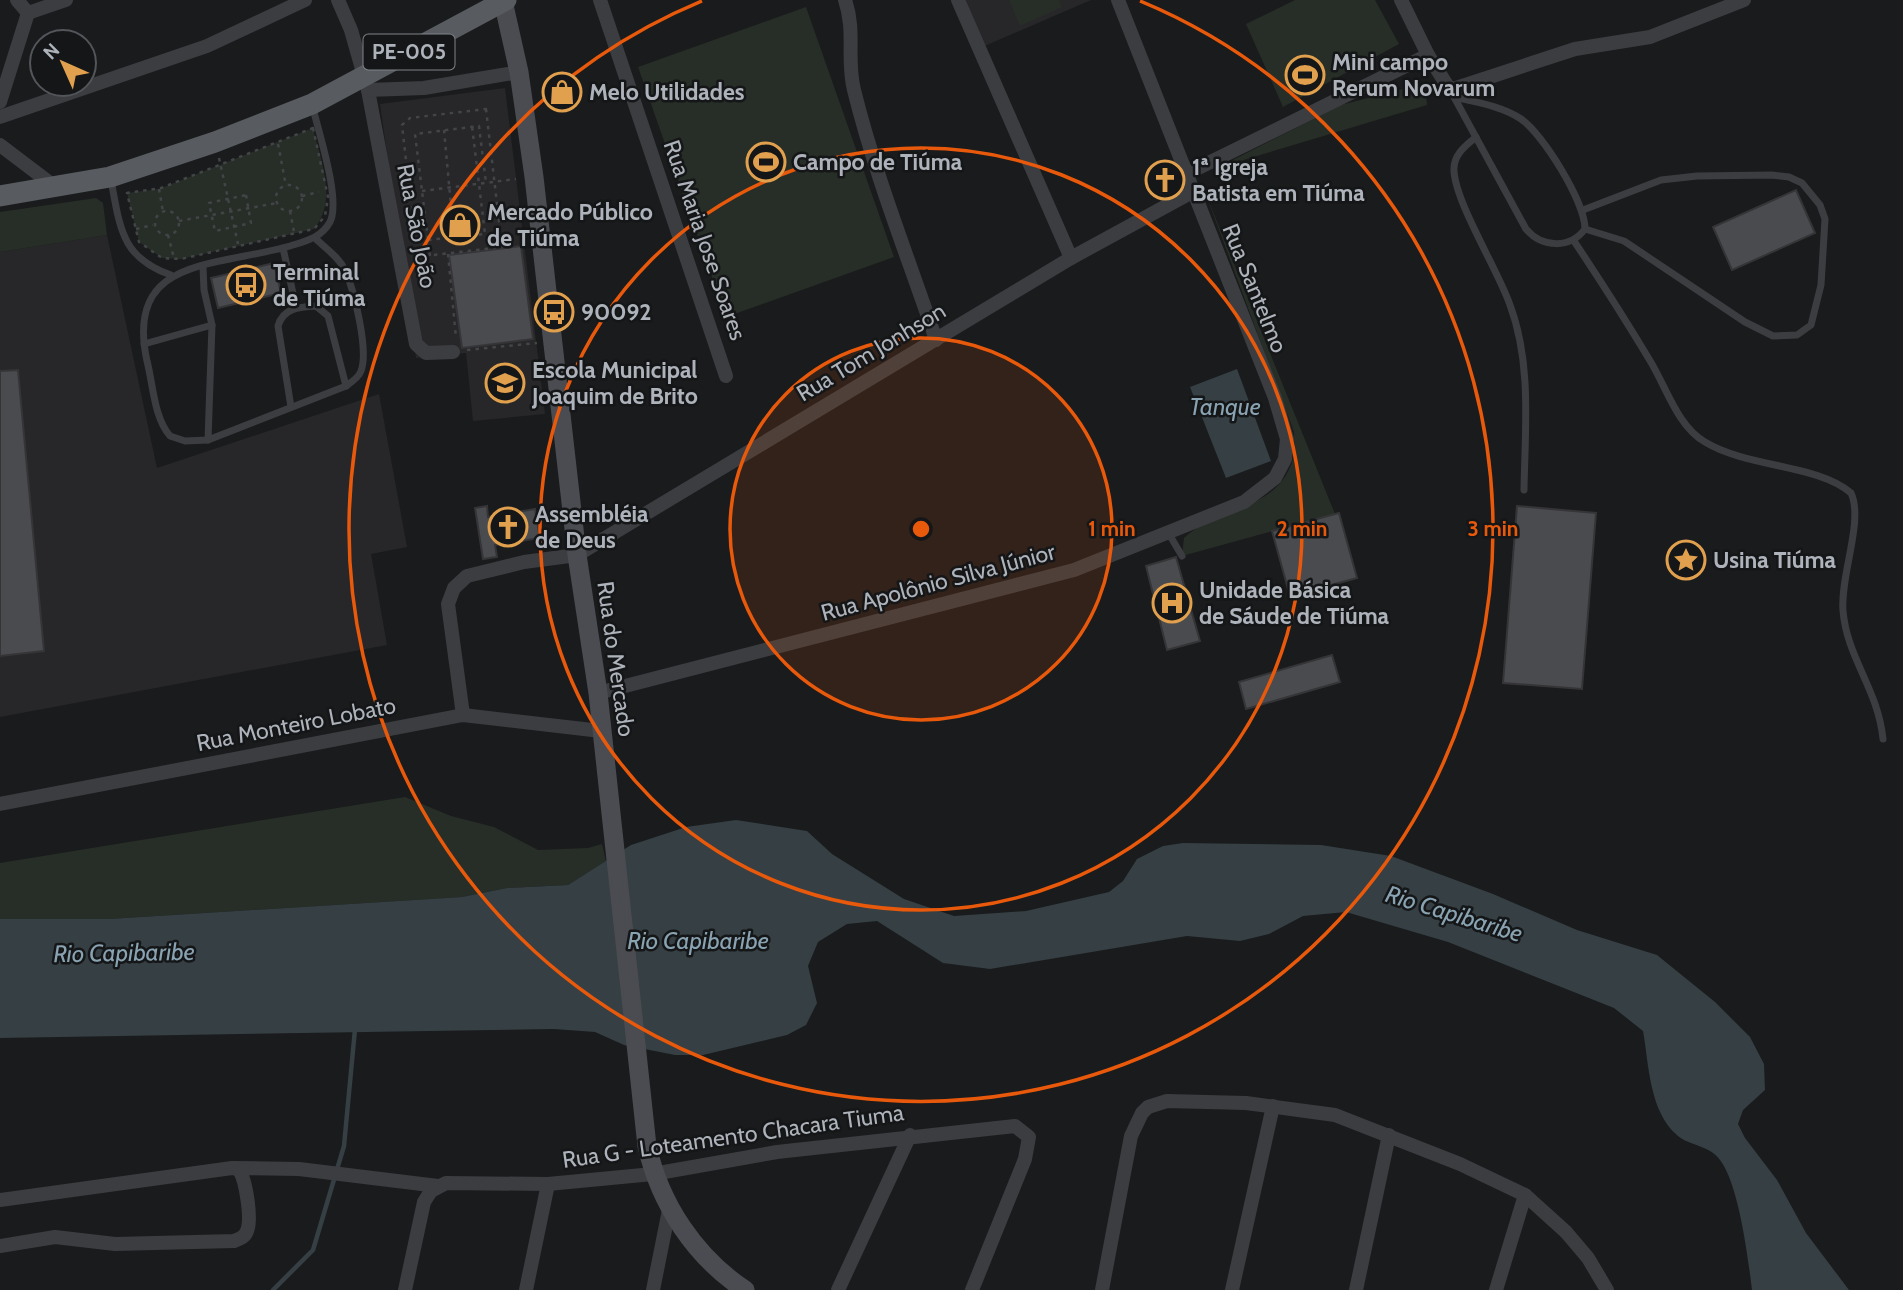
<svg xmlns="http://www.w3.org/2000/svg" width="1903" height="1290" font-family="Cabin,sans-serif">
<style>
.built{fill:#272729}
.green{fill:#272e27}
.water{fill:#353f44}
.lines{fill:none;stroke-linecap:round;stroke-linejoin:round}
.stream{stroke:#353f44;stroke-width:4.5}
.building{fill:#4a4b4f;stroke:#353538;stroke-width:2}
.path{stroke:#424448;stroke-width:2.5;stroke-dasharray:3.5 5;stroke-linecap:butt}
.lane{stroke:#3c3d41;stroke-width:7}
.street{stroke:#3c3d41;stroke-width:14}
.secondary{stroke:#4a4c51;stroke-width:19}
.primary{stroke:#585b60;stroke-width:21}
.ring{fill:none;stroke:#e8590c;stroke-width:3.5}
.labels{text-anchor:middle;stroke-width:5;stroke-linejoin:round;paint-order:stroke}
.shield{fill:#151617;stroke:#80848a;stroke-width:2}
.shield-label{font-size:21px;font-weight:bold;fill:#aeb3bb}
.poi-label{font-size:23px;font-weight:bold;fill:#aeb3bb;stroke:#151617;text-anchor:start}
.street-label{font-size:23px;fill:#aeb3bb;stroke:#151617}
.water-label{font-size:24px;font-style:italic;fill:#89a3b2;stroke:#151617}
.centre{fill:#e8590c;stroke:#151617;stroke-width:3.5}
.ring-label{font-size:21px;text-anchor:middle;font-weight:bold;fill:#e8590c;stroke:#151617;stroke-width:5;stroke-linejoin:round;paint-order:stroke}
</style>
<rect width="100%" height="100%" fill="#1a1b1c"/>
<!-- built -->
<g class="built">
<path d="M 959,0 L 1091,0 L 980,48 Z"/>
<path d="M 505,88 L 545,414 L 473,421 L 466,353 L 416,358 L 380,104 Z"/>
<path d="M 107,235 L 157,468 L 379,394 L 407,547 L 371,554 L 387,645 L 0,717 L 0,252 Z"/>
</g>
<!-- green -->
<g class="green">
<path d="M 1009,0 L 1059,0 L 1062,7 L 1020,26 Z"/>
<path d="M 1295,0 L 1375,0 L 1399,44 L 1283,107 L 1246,24 Z"/>
<path d="M 806,7 L 894,257 L 726,317 L 638,67 Z"/>
<path d="M 1419,85 L 1426,91 L 1427,105 L 1217,168 L 1341,105 Z"/>
<path d="M 313,128 C 321,163 338,199 314,229 L 181,259 L 162,258 L 139,242 L 127,193 L 159,189 Z"/>
<path d="M 1205,192 L 1335,514 L 1182,556 L 1184,538 C 1216,508 1273,511 1291,465 C 1295,456 1294,442 1294,432 Z"/>
<path d="M 96,198 L 103,203 L 107,235 L 0,252 L 0,212 Z"/>
<path d="M 405,797 L 451,816 L 494,827 L 538,850 L 588,848 L 602,844 L 606,861 L 568,885 L 507,888 L 462,897 L 109,919 L 0,919 L 0,863 Z"/>
</g>
<!-- water -->
<g class="water">
<path d="M 1237,369 L 1271,461 L 1226,478 L 1190,387 Z"/>
<path d="M 736,820 L 807,831 L 832,854 L 904,899 L 954,916 L 1026,911 L 1109,892 L 1123,881 L 1137,859 L 1163,846 L 1183,843 L 1321,845 L 1391,856 L 1493,894 L 1577,930 L 1657,955 L 1715,1002 L 1750,1037 L 1764,1064 L 1765,1090 L 1743,1110 L 1738,1124 L 1745,1138 L 1777,1180 L 1806,1233 L 1849,1290 L 1752,1290 C 1748,1258 1739,1185 1720,1160 C 1709,1145 1690,1146 1678,1136 C 1649,1112 1649,1064 1643,1031 L 1614,1008 L 1448,942 L 1346,912 L 1303,916 L 1269,934 L 1240,941 L 1187,936 L 990,969 L 943,963 L 877,921 L 847,924 L 818,942 L 808,966 L 817,1003 L 806,1025 L 787,1035 L 703,1055 L 675,1055 L 624,1045 L 595,1032 L 554,1029 L 0,1038 L 0,919 L 109,919 L 462,897 L 507,888 L 568,885 L 631,845 L 686,827 Z"/>
</g>
<g class="lines">
<!-- stream -->
<path class="stream" d="M 273,1290 L 313,1250 L 344,1146 L 355,1029"/>
</g>
<!-- building -->
<g class="building">
<path d="M 574,82 L 576,96 L 549,101 L 547,87 Z"/>
<path d="M 1796,190 L 1815,233 L 1732,270 L 1713,227 Z"/>
<path d="M 521,246 L 533,339 L 462,348 L 449,255 Z"/>
<path d="M 274,263 L 281,293 L 218,308 L 211,278 Z"/>
<path d="M 18,370 L 44,651 L 0,656 L 0,371 Z"/>
<path d="M 487,506 L 488,517 L 535,509 L 540,538 L 495,545 L 497,557 L 483,559 L 475,508 Z"/>
<path d="M 1517,506 L 1596,513 L 1582,689 L 1503,683 Z"/>
<path d="M 1339,513 L 1357,578 L 1290,596 L 1272,531 Z"/>
<path d="M 1176,557 L 1200,641 L 1167,650 L 1146,566 Z"/>
<path d="M 1332,655 L 1340,682 L 1246,709 L 1239,682 Z"/>
</g>
<g class="lines">
<!-- path -->
<g class="path">
<path d="M 486,109 L 502,247 L 417,257 L 402,125 L 410,118 Z"/>
<path d="M 313,128 L 328,197 L 325,216 L 314,229 L 181,259 L 162,258 L 139,242 L 127,193 L 161,188 Z"/>
<path d="M 444,130 L 454,238"/>
<path d="M 278,144 L 286,186"/>
<path d="M 219,158 L 238,244"/>
<circle cx="289" cy="198" r="13"/>
<path d="M 159,189 L 163,212"/>
<path d="M 422,191 L 516,179"/>
<path d="M 246,195 L 251,223 L 215,231 L 209,203 Z"/>
<path d="M 302,196 L 319,192"/>
<circle cx="167" cy="223" r="12"/>
<path d="M 290,211 L 294,232"/>
<path d="M 179,221 L 277,203"/>
<path d="M 136,229 L 153,225"/>
<path d="M 168,235 L 174,258"/>
<path d="M 428,240 L 485,234 L 472,126"/>
<path d="M 448,254 L 456,338"/>
<path d="M 430,256 L 415,134 L 479,126 L 486,183"/>
<path d="M 467,350 L 537,343"/>
</g>
<!-- lane -->
<g class="lane">
<path d="M 1450,90 L 1454,97 L 1526,229 C 1542,248 1570,249 1585,229 C 1585,202 1543,134 1521,119 C 1502,106 1475,102 1454,97"/>
<path d="M 313,108 C 319,134 341,200 330,222 C 321,238 306,241 290,246 C 217,267 124,256 147,361 C 153,384 154,418 170,436 L 185,441 L 208,440 L 346,386 C 352,382 359,377 361,371 C 369,350 354,290 345,270 C 339,257 325,248 315,238"/>
<path d="M 1476,137 C 1465,146 1453,155 1454,171 C 1456,204 1498,270 1510,305 C 1532,364 1525,429 1524,490"/>
<path d="M 111,180 C 120,227 121,258 171,275"/>
<path d="M 1583,210 L 1661,180 L 1697,176 L 1772,175 L 1789,177 L 1802,183 L 1820,205 L 1825,219 L 1821,285 L 1811,325 L 1797,335 L 1773,336 L 1745,322 L 1624,241 L 1585,229"/>
<path d="M 1574,241 C 1600,280 1625,319 1649,359 C 1666,386 1677,426 1705,442 C 1748,468 1817,464 1851,493 C 1864,520 1840,576 1843,611 C 1847,658 1878,689 1883,739"/>
<path d="M 283,248 L 296,307"/>
<path d="M 203,267 L 204,290 L 212,325 L 208,440"/>
<path d="M 144,344 L 212,325"/>
<path d="M 291,407 L 278,326 C 283,308 299,307 316,306 L 328,316 L 346,386"/>
<path d="M 1169,534 L 1182,556"/>
</g>
<!-- street -->
<g class="street">
<path d="M 338,0 L 351,30 L 368,90 L 416,344 L 426,353 L 453,352"/>
<path d="M 600,0 L 726,376"/>
<path d="M 845,0 C 856,32 846,59 854,90 C 875,175 908,257 936,340"/>
<path d="M 958,0 L 1071,258"/>
<path d="M 1401,0 L 1428,55 L 1450,90 L 1575,49 L 1650,37 L 1744,0"/>
<path d="M 28,13 L 66,0"/>
<path d="M 368,90 L 424,88 L 519,72"/>
<path d="M 0,102 L 28,13 L 17,0"/>
<path d="M 0,117 L 207,46 L 305,0"/>
<path d="M 0,145 L 54,186"/>
<path d="M 1186,174 L 1428,55"/>
<path d="M 598,693 L 1074,570 L 1244,502 L 1275,478 L 1285,459 L 1287,439 L 1275,398 L 1118,0"/>
<path d="M 463,715 L 448,604 L 454,588 L 467,576 L 524,562 L 577,555 L 1071,258 L 1192,192"/>
<path d="M 0,804 L 463,715 L 601,731"/>
<path d="M 0,1200 L 232,1168 L 299,1169 L 438,1186"/>
<path d="M 0,1246 L 55,1237 L 115,1244 L 234,1241 C 240,1239 245,1237 247,1231 C 252,1219 246,1180 239,1170"/>
<path d="M 405,1290 L 424,1202 L 431,1191 L 446,1183 L 548,1184 L 653,1174 L 777,1152 L 1015,1126 L 1029,1137 L 1025,1159 L 972,1290"/>
<path d="M 526,1290 L 548,1184"/>
<path d="M 653,1290 L 669,1210"/>
<path d="M 838,1290 L 910,1135"/>
<path d="M 1102,1290 L 1131,1136 L 1142,1113 L 1148,1107 L 1167,1101 L 1246,1103 L 1335,1115 L 1460,1164 L 1525,1195 L 1566,1232 L 1588,1258 L 1607,1290"/>
<path d="M 1232,1290 L 1273,1106"/>
<path d="M 1356,1290 L 1389,1135"/>
<path d="M 1496,1290 L 1525,1195"/>
</g>
<!-- secondary -->
<path class="secondary" d="M 503,1 L 519,72 L 534,177 L 577,555 L 598,693 L 647,1146 C 660,1204 695,1257 745,1290"/>
<!-- primary -->
<path class="primary" d="M 0,196 L 110,177 L 215,142 L 312,104 L 506,0"/>
</g>
<!-- distance rings -->
<circle cx="921" cy="529" r="191" fill="#e8590c" fill-opacity=".12"/>
<g class="ring">
<circle cx="921" cy="529" r="191"/>
<circle cx="921" cy="529" r="381"/>
<path d="M1140 1A572 572 0 1 1 702 1"/>
</g>
<!-- icons -->
<defs>
<symbol id="stadium-ring" viewBox="-11 -11 22 22"><circle r="9.5" fill="#151617" stroke="#e1a04e" stroke-width="1.5"/><path d="M0-5a6.5 5 0 1 0 0 10a6.5 5 0 1 0 0-10ZM-3.5-1.8h7v3.6h-7Z" fill="#e1a04e"/></symbol>
<symbol id="shop-ring" viewBox="-11 -11 22 22"><circle r="9.5" fill="#151617" stroke="#e1a04e" stroke-width="1.5"/><path d="M-5-2.5h2.3a2.7 3.5 0 0 1 5.4 0H5L5.5 6h-11ZM-1.5-2.5h3a1.5 2.3 0 0 0-3 0Z" fill="#e1a04e"/></symbol>
<symbol id="church-ring" viewBox="-11 -11 22 22"><circle r="9.5" fill="#151617" stroke="#e1a04e" stroke-width="1.5"/><path d="M-1.2-6h2.4v3.5h3.3v2.4h-3.3V6h-2.4V-.1h-3.3v-2.4h3.3Z" fill="#e1a04e"/></symbol>
<symbol id="bus-ring" viewBox="-11 -11 22 22"><circle r="9.5" fill="#151617" stroke="#e1a04e" stroke-width="1.5"/><path d="M-5-6H5V4H4V6H2V4H-2V6H-4V4H-5ZM-3.5-4V0h7V-4ZM-3.5 1.2v1.5H-2V1.2ZM2 1.2v1.5H3.5V1.2Z" fill="#e1a04e"/></symbol>
<symbol id="school-ring" viewBox="-11 -11 22 22"><circle r="9.5" fill="#151617" stroke="#e1a04e" stroke-width="1.5"/><path d="M0-5L7-2L0 1L-7-2ZM-4 1L0 2.5L4 1V4Q0 6-4 4Z" fill="#e1a04e"/></symbol>
<symbol id="sight-ring" viewBox="-11 -11 22 22"><circle r="9.5" fill="#151617" stroke="#e1a04e" stroke-width="1.5"/><path d="M0-6L1.8-2.2L6-1.7L2.9 1.2L3.7 5.4L0 3.3L-3.7 5.4L-2.9 1.2L-6-1.7L-1.8-2.2Z" fill="#e1a04e"/></symbol>
<symbol id="hospital-ring" viewBox="-11 -11 22 22"><circle r="9.5" fill="#151617" stroke="#e1a04e" stroke-width="1.5"/><path d="M-5-5h3v3.5h4V-5h3V5h-3V1.5h-4V5h-3Z" fill="#e1a04e"/></symbol>
</defs>
<g fill-rule="evenodd">
<use href="#stadium-ring" x="1283" y="53" width="44" height="44"/>
<use href="#shop-ring" x="540" y="70" width="44" height="44"/>
<use href="#stadium-ring" x="744" y="140" width="44" height="44"/>
<use href="#church-ring" x="1143" y="158" width="44" height="44"/>
<use href="#shop-ring" x="438" y="203" width="44" height="44"/>
<use href="#bus-ring" x="224" y="263" width="44" height="44"/>
<use href="#bus-ring" x="532" y="290" width="44" height="44"/>
<use href="#school-ring" x="483" y="361" width="44" height="44"/>
<use href="#church-ring" x="486" y="505" width="44" height="44"/>
<use href="#sight-ring" x="1664" y="538" width="44" height="44"/>
<use href="#hospital-ring" x="1150" y="581" width="44" height="44"/>
</g>
<g class="labels">
<!-- shield labels -->
<rect class="shield" x="363.5" y="34.5" width="91" height="35" rx="5"/>
<g class="shield-label">
<text x="409" y="59">PE-005</text>
</g>
<!-- poi labels -->
<g class="poi-label">
<text x="1332" y="70">Mini campo<tspan x="1332" dy="26">Rerum Novarum</tspan></text>
<text x="589" y="100">Melo Utilidades</text>
<text x="793" y="170">Campo de Tiúma</text>
<text x="1192" y="175">1ª Igreja<tspan x="1192" dy="26">Batista em Tiúma</tspan></text>
<text x="487" y="220">Mercado Público<tspan x="487" dy="26">de Tiúma</tspan></text>
<text x="273" y="280">Terminal<tspan x="273" dy="26">de Tiúma</tspan></text>
<text x="581" y="320">90092</text>
<text x="532" y="378">Escola Municipal<tspan x="532" dy="26">Joaquim de Brito</tspan></text>
<text x="535" y="522">Assembléia<tspan x="535" dy="26">de Deus</tspan></text>
<text x="1713" y="568">Usina Tiúma</text>
<text x="1199" y="598">Unidade Básica<tspan x="1199" dy="26">de Sáude de Tiúma</tspan></text>
</g>
<!-- street labels -->
<g class="street-label">
<text transform="translate(417 226) rotate(79)" y="8">Rua São João</text>
<text transform="translate(705 240) rotate(71)" y="8">Rua Maria Jose Soares</text>
<text transform="translate(1255 288) rotate(68)" y="8">Rua Santelmo</text>
<text transform="translate(871 352) rotate(-31)" y="8">Rua Tom Jonhson</text>
<text transform="translate(938 582) rotate(-15)" y="8">Rua Apolônio Silva Júnior</text>
<text transform="translate(616 659) rotate(82)" y="8">Rua do Mercado</text>
<text transform="translate(296 724) rotate(-11)" y="8">Rua Monteiro Lobato</text>
<text transform="translate(733 1136) rotate(-8)" y="8">Rua G - Loteamento Chacara Tiuma</text>
</g>
<!-- water labels -->
<g class="water-label">
<text x="1225" y="415">Tanque</text>
<text transform="translate(1454 914) rotate(17)" y="8">Rio Capibaribe</text>
<text x="698" y="949">Rio Capibaribe</text>
<text transform="translate(124 953) rotate(-1)" y="8">Rio Capibaribe</text>
</g>
</g>
<circle cx="921" cy="529" r="10" class="centre"/>
<g class="ring-label">
<text x="1112" y="536">1 min</text>
<text x="1302" y="536">2 min</text>
<text x="1493" y="536">3 min</text>
</g>
<!-- north arrow -->
<g transform="translate(63 63) rotate(315)"><circle r="33" fill="#151617" stroke="#525559" stroke-width="2"/>
<path d="M0-5L12 26L0 18L-12 26Z" fill="#e1a04e"/>
<text y="-10" font-size="19" font-weight="bold" text-anchor="middle" fill="#aeb3bb">N</text>
</g>
</svg>
